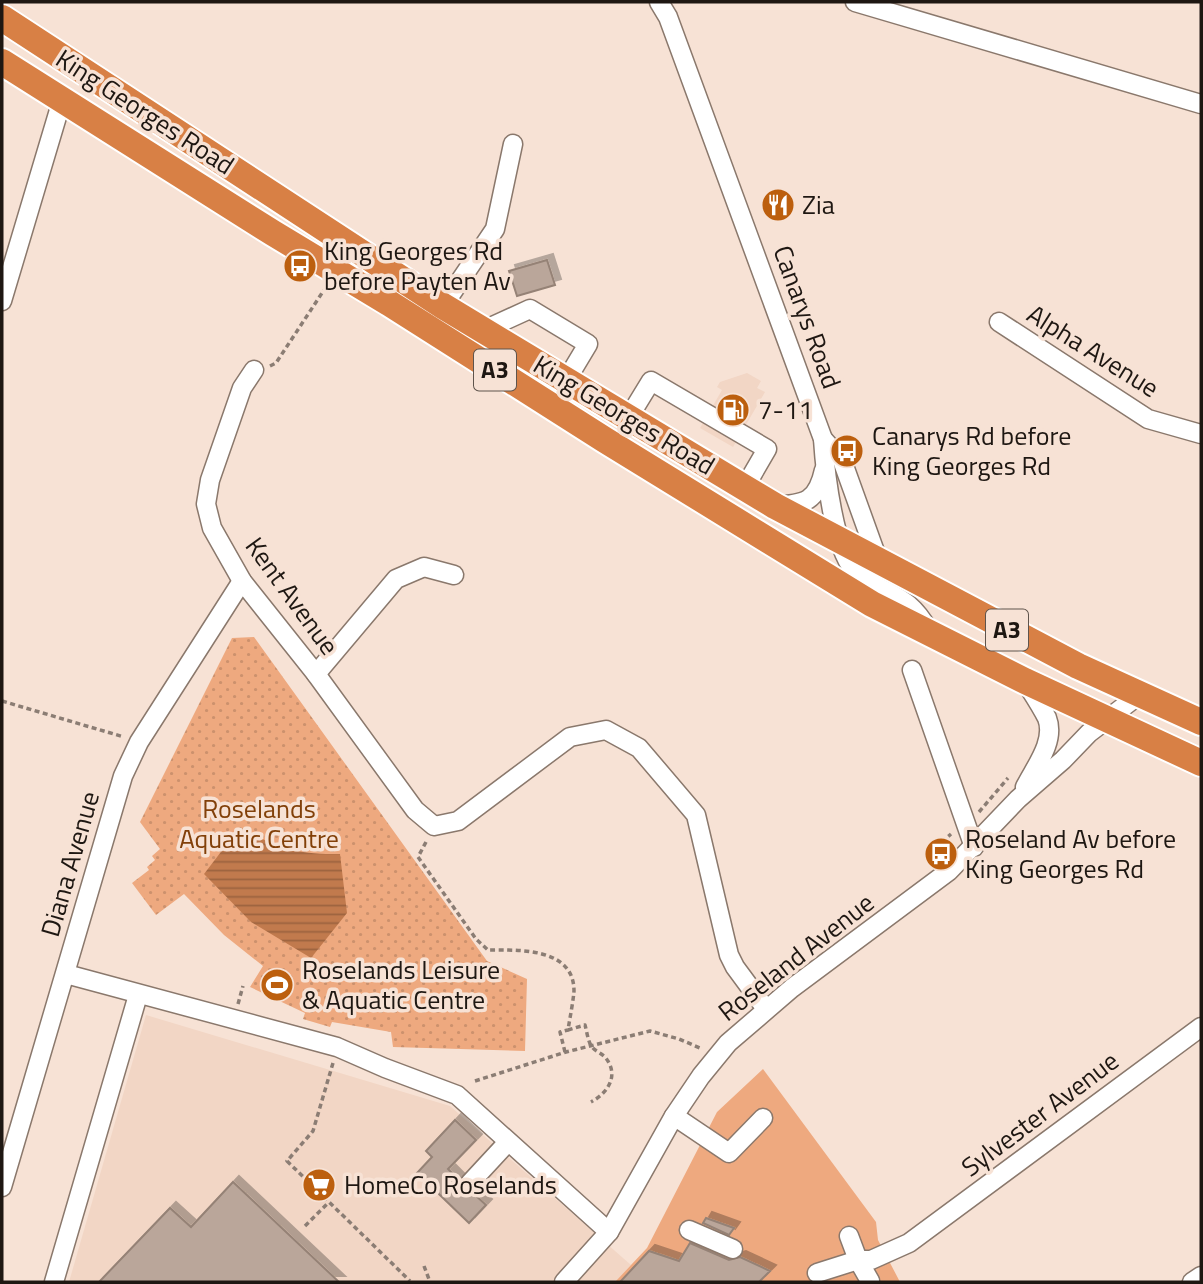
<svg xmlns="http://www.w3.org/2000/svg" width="1203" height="1284" font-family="'Titillium Web',sans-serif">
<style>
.built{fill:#f2d6c5}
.park{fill:url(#park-dots)}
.pitch{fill:#eea97f}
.water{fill:url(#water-rules)}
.building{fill:#baa69a;stroke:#958276;stroke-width:2;filter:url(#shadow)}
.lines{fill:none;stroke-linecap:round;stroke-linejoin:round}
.minor-casing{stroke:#8a786c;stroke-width:21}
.highway-casing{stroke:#fff;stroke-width:30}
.path{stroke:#8b7d74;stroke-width:3.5;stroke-dasharray:5 3.5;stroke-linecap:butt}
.minor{stroke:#fff;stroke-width:18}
.highway{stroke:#d88045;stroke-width:26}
.labels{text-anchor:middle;stroke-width:7;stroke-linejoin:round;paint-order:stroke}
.shield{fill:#f7e2d5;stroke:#5f544c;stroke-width:2}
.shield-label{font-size:24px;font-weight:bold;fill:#1e1712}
.street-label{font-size:26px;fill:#1e1712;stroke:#f7e2d5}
.poi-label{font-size:26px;fill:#1e1712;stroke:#f7e2d5;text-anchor:start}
.park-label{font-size:26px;fill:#824009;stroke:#f7e2d5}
</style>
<defs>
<pattern id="park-dots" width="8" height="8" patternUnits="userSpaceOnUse" patternTransform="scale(1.75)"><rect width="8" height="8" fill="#eea97f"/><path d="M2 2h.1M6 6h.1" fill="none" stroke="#cc916d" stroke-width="1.8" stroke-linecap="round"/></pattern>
<pattern id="water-rules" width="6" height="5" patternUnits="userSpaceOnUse" patternTransform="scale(1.75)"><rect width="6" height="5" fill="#c17a4d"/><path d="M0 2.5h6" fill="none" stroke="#9c633f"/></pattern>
<filter id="shadow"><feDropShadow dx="6" dy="-6" stdDeviation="0" flood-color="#0004"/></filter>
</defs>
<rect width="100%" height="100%" fill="#f7e2d5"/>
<!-- built -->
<g class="built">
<path d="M 747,373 L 761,381 L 757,388 L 765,392 L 733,447 L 700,428 L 722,390 L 717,387 L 720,382 Z"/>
<path d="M 146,1015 L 450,1106 L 631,1265 L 615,1282 L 69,1282 Z"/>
</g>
<!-- park -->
<path class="park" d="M 254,637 L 487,961 L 527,979 L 525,1051 L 393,1047 L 391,1032 L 332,1022 L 330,1027 L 303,1019 L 305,1013 L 250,987 L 263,966 L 224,935 L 184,894 L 156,915 L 132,883 L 149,870 L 147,867 L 155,860 L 152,856 L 160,849 L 140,822 L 232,638 Z"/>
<!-- pitch -->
<path class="pitch" d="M 763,1069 L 876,1222 L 878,1240 L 900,1282 L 615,1282 L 647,1248 L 717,1112 Z"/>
<!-- water -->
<path class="water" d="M 240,827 C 279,849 295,854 340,854 L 347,913 L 311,958 L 251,922 L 204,874 Z"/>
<!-- building -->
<g class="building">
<path d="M 547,260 L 555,285 L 517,296 L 509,271 Z"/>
<path d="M 455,1120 L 476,1140 L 448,1169 L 459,1180 L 462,1191 L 467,1194 L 474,1194 L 486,1205 L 469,1223 L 417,1173 L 432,1157 L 426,1151 Z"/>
<path d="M 233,1182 L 339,1282 L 99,1282 L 170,1208 L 191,1227 Z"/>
<path d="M 706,1218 L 734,1228 L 729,1235 L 703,1223 Z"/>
<path d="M 690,1243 L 729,1260 L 740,1257 L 770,1271 L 759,1282 L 620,1282 L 649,1251 L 679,1261 Z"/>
</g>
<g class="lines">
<defs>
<g id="minor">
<path d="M 659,2 L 668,17 L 823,439 C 825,470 834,556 858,574 C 889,598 907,592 929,631"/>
<path d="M 855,2 L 1201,104"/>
<path d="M 2,301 L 62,100"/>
<path d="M 443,306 L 495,229 L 513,144"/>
<path d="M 999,322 L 1148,419 L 1201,434"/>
<path d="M 484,330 L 530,309 L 588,344 L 567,379"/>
<path d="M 254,370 L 242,388 L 210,480 L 206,504 L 212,528 L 242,581 L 316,674 L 415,810 L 434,826 L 458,821 L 570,737 L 606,730 L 639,748 L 696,815 L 729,955 L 735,967 L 766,1009"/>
<path d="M 629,417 L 651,381 L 767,449 L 745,487"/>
<path d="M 823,439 L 842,460 L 878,560"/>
<path d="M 775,506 C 805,504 817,502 824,470"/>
<path d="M 912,670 L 974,847"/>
<path d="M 316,674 L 396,579 L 424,567 L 454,575"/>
<path d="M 1025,787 C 1035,767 1056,741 1047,718 C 1041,706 1033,694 1026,683"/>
<path d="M 66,974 L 337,1047 L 385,1068 L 457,1095 L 609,1232"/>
<path d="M 674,1116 L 729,1153 L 763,1118"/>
<path d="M 470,1183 L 508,1142"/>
<path d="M 2,1187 L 123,776 L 139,742 L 242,581"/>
<path d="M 689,1230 L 733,1249"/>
<path d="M 849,1236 L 858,1260 L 870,1281"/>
<path d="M 817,1273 L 858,1260 L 871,1260 L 909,1243 L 1201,1027"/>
<path d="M 54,1282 L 138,995"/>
<path d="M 564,1282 L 609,1232 L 674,1116 L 701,1076 L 728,1043 L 792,988 L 949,871 L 1018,799 L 1063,760 L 1089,733 L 1139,695"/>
<path d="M 1192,1282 L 1201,1276"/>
</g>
<g id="highway">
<path d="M 2,18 L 443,306 L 775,506 L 1078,666 L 1201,722"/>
<path d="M 2,62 L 273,233 L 389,303 L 605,440 L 872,604 L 1025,681 L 1201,763"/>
</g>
</defs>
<!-- minor casing -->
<use href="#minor" class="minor-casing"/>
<!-- highway casing -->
<use href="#highway" class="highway-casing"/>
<!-- path -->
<g class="path">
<path d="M 270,366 L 276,363 L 324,290"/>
<path d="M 2,701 L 124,737"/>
<path d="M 979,812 L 1008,778"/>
<path d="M 426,842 L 418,857 L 476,939 L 488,950 C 518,950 574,947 574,991 C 573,1003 570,1017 568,1030 L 585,1025 C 587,1032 588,1042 592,1047 C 595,1051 601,1053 605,1057 C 620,1075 608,1093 591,1102"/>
<path d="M 929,853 L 951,834"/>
<path d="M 238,1004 L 243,986"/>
<path d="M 565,1052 L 560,1032 L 568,1030"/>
<path d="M 333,1063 L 313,1131 L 287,1161 L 410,1281"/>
<path d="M 475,1081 L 566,1052 L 650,1031 L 679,1039 L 700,1048"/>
<path d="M 305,1226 L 328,1203"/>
<path d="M 424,1266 L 430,1282"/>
</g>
<!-- minor -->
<use href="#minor" class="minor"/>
<!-- highway -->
<use href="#highway" class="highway"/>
</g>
<!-- icons -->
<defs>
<symbol id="restaurant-disc" viewBox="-11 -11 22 22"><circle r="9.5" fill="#bc5f0e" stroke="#f7e2d5"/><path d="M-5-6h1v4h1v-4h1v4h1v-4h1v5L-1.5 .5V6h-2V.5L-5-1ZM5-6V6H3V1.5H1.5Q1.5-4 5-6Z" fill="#fff"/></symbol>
<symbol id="bus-disc" viewBox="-11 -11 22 22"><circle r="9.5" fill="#bc5f0e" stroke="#f7e2d5"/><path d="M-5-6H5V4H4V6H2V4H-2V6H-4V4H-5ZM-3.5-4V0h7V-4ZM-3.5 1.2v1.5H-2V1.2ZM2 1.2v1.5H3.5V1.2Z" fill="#fff"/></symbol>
<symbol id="fuel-disc" viewBox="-11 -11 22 22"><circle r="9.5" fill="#bc5f0e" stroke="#f7e2d5"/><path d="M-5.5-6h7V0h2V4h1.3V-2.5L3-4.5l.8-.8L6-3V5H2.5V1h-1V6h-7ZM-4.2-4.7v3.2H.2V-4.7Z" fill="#fff"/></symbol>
<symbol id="stadium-disc" viewBox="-11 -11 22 22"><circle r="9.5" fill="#bc5f0e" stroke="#f7e2d5"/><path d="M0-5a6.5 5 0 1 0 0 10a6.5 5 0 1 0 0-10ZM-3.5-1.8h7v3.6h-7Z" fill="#fff"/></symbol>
<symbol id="supermarket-disc" viewBox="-11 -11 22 22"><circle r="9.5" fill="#bc5f0e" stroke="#f7e2d5"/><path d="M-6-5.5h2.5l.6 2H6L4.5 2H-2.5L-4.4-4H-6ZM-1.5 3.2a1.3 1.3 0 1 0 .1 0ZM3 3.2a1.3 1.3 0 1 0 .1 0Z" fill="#fff"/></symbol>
</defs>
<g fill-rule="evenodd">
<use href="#restaurant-disc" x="759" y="186" width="38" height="38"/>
<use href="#bus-disc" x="281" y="247" width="38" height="38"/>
<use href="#fuel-disc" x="714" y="391" width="38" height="38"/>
<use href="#bus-disc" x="828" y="432" width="38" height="38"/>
<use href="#bus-disc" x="922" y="835" width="38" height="38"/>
<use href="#stadium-disc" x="258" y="966" width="38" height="38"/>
<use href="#supermarket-disc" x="300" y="1166" width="38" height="38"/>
</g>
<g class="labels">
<!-- shield labels -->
<g class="shield">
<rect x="474" y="349.5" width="42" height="41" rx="5"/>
<rect x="986" y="609.5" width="42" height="41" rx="5"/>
</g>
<g class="shield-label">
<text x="495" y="378">A3</text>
<text x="1007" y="638">A3</text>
</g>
<!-- street labels -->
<g class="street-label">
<text transform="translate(145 112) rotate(33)" y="9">King Georges Road</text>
<text transform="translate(807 317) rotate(70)" y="9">Canarys Road</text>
<text transform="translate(1093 351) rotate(32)" y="9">Alpha Avenue</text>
<text transform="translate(624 415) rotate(31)" y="9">King Georges Road</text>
<text transform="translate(292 596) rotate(54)" y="9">Kent Avenue</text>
<text transform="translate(70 864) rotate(-74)" y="9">Diana Avenue</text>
<text transform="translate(796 957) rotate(-38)" y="9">Roseland Avenue</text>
<text transform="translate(1040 1114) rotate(-37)" y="9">Sylvester Avenue</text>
</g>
<!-- poi labels -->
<g class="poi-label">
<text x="802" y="214">Zia</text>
<text x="324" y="260">King Georges Rd<tspan x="324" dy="30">before Payten Av</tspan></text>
<text x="758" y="419">7-11</text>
<text x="872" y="445">Canarys Rd before<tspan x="872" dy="30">King Georges Rd</tspan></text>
<text x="965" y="848">Roseland Av before<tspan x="965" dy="30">King Georges Rd</tspan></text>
<text x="302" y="979">Roselands Leisure<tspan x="302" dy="30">&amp; Aquatic Centre</tspan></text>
<text x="344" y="1194">HomeCo Roselands</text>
</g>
<!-- park labels -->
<g class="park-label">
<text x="259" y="818">Roselands<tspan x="259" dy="30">Aquatic Centre</tspan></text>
</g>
</g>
<!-- border -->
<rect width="1203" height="1284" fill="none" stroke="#1e1712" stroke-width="7"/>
</svg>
